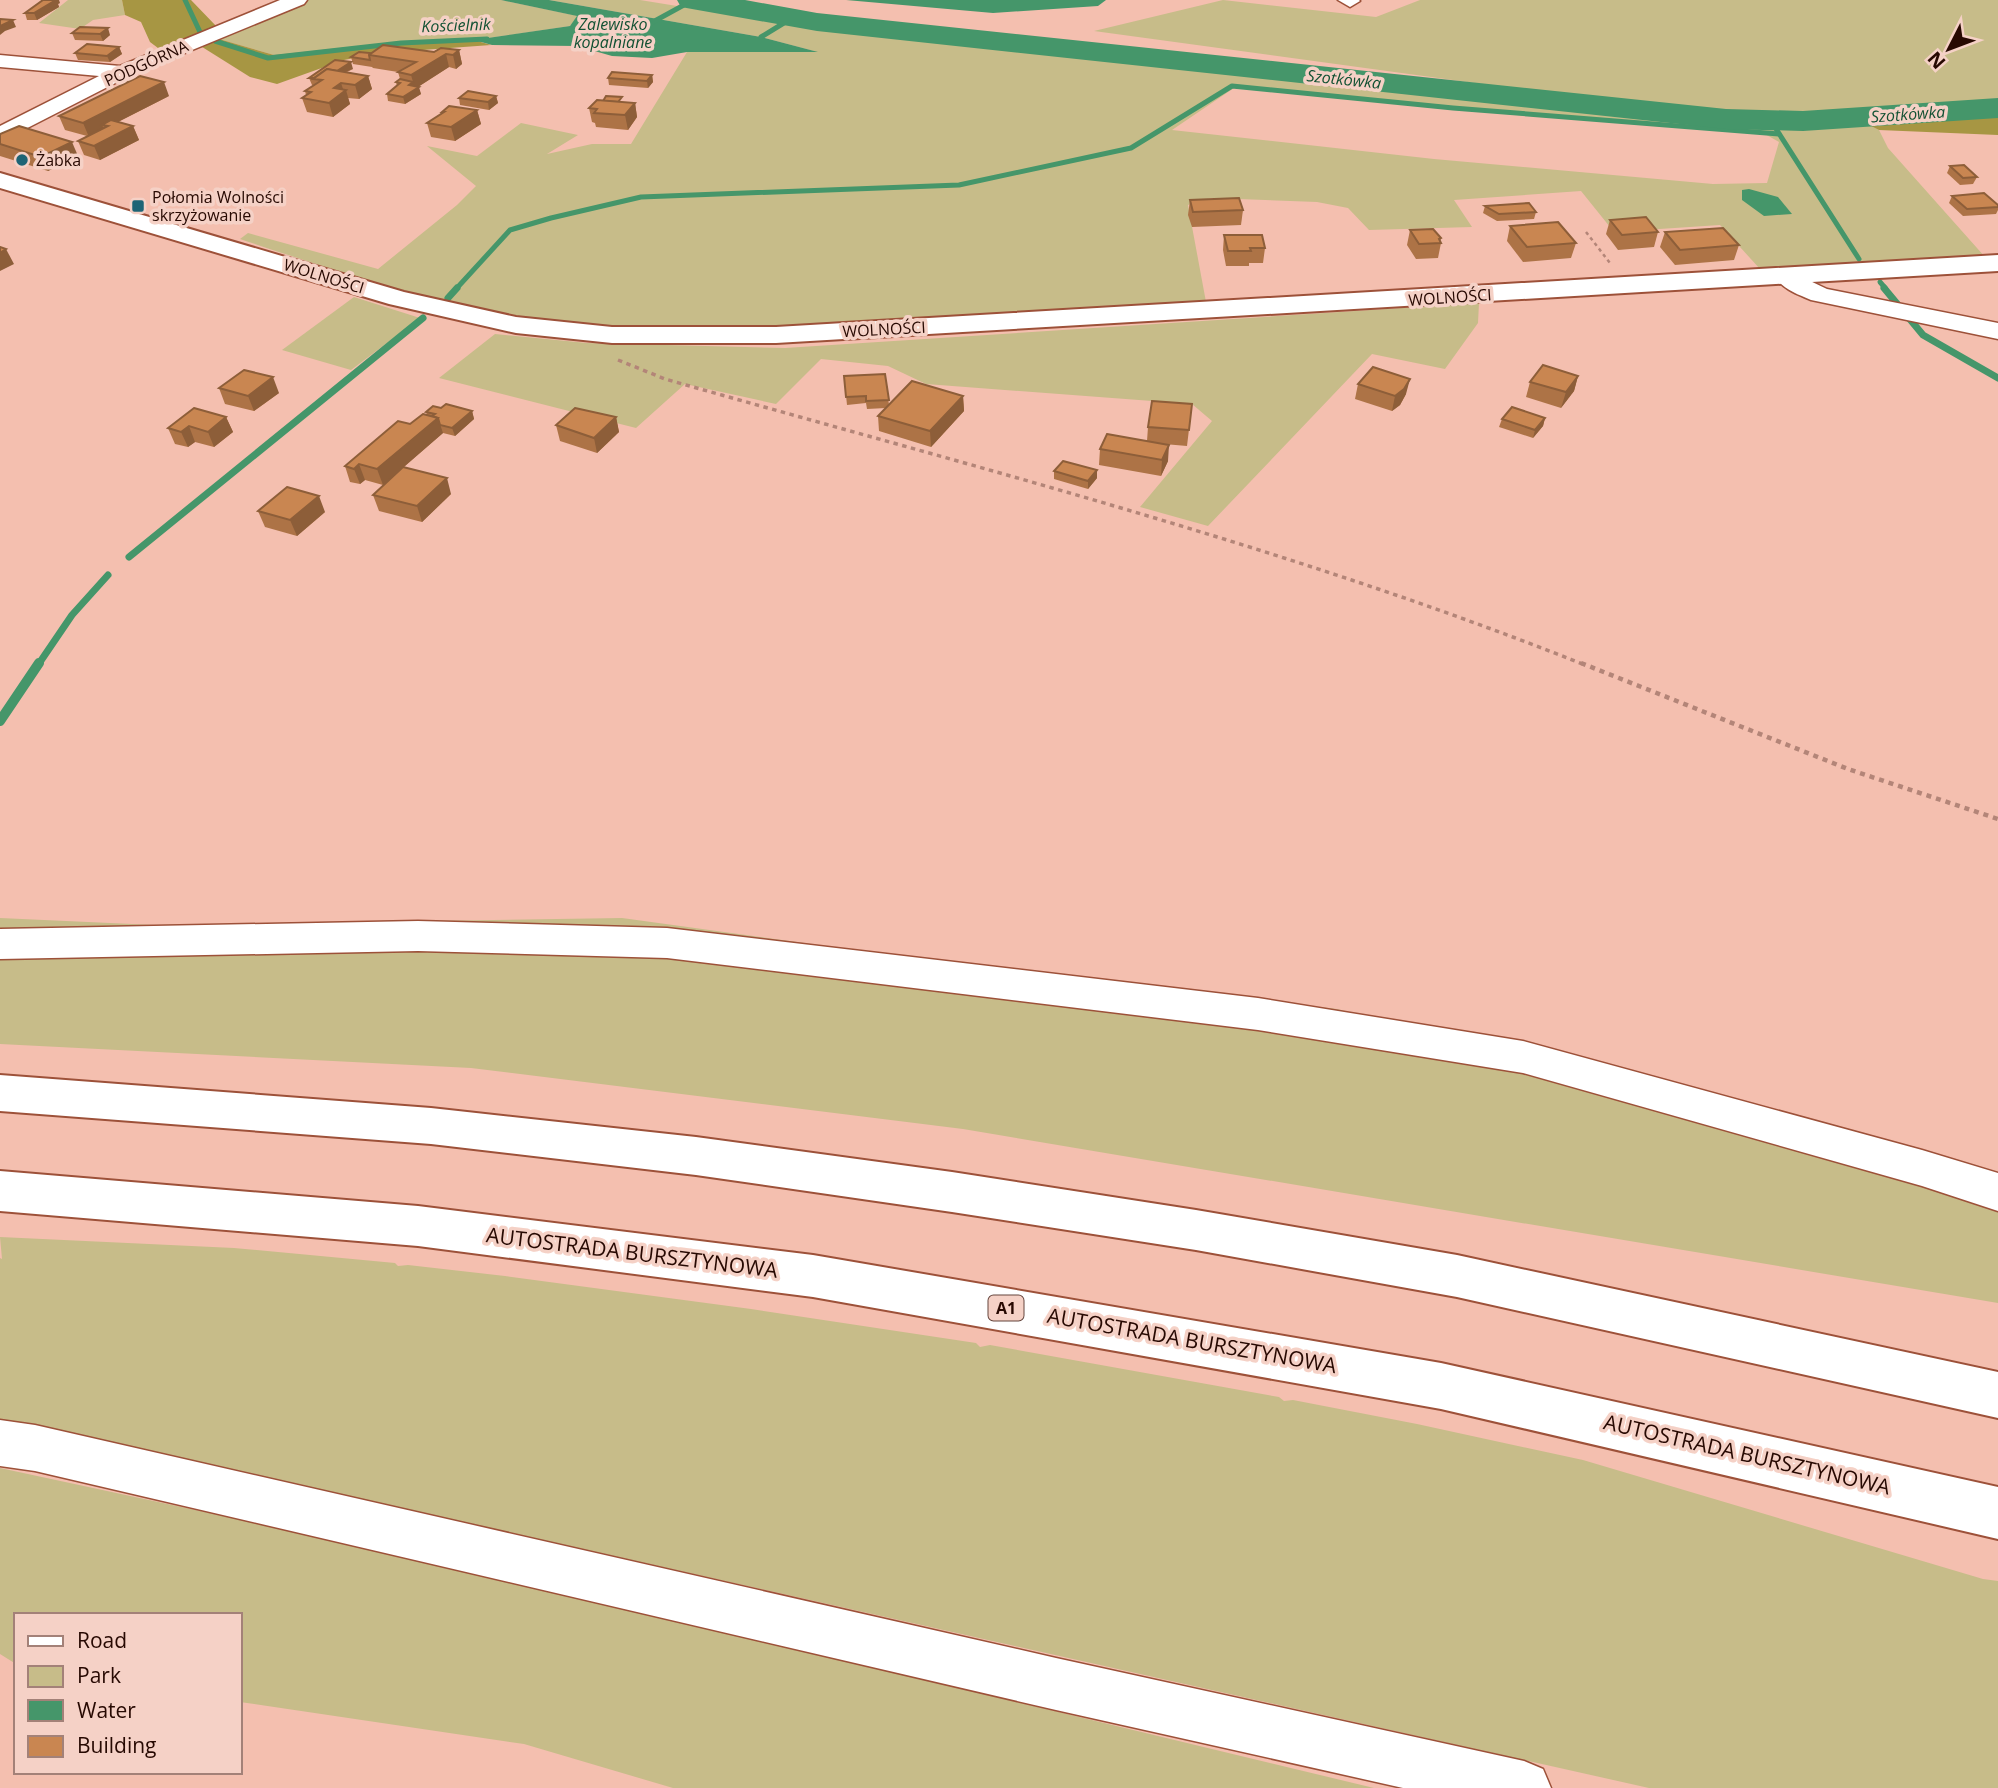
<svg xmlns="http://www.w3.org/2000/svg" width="1998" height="1788" font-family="'Open Sans',sans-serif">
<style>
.green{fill:#c7bc89;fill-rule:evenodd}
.forest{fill:#a79643}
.water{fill:#45966a}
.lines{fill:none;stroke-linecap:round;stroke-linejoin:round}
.stream-far2{stroke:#45966a;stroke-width:5}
.stream-far1{stroke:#45966a;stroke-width:7}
.stream{stroke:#45966a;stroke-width:10}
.river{fill:#45966a;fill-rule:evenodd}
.minor-casing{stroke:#9d5139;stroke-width:3}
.major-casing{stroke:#9d5139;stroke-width:4}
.highway-casing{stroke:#9d5139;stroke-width:4}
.path-far2{stroke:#b38578;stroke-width:2.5;stroke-dasharray:3.5 3.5;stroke-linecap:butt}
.path-far1{stroke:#b38578;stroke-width:3.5;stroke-dasharray:4.5 4.5;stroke-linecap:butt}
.path{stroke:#b38578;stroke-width:4.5;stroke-dasharray:5 5;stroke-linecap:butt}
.minor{fill:#fff;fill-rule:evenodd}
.major{fill:#fff;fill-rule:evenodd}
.highway{fill:#fff;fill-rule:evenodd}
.wall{fill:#ad7346}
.shaded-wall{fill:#8d5e39}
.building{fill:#c98651;stroke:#8d5e39;stroke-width:2}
.poi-dot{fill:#1e6475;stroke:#f5d1c6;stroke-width:2.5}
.labels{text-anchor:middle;stroke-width:7;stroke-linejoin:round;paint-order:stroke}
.far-water-label{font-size:16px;font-style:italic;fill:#125133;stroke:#f5d1c6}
.far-street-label{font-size:16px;fill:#270902;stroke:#f5d1c6}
.far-poi-label{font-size:16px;fill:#270902;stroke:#f5d1c6;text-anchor:start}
.shield{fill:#f5d1c6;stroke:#65453d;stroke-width:2}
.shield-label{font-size:16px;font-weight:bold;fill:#270902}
.near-street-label{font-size:21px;fill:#270902;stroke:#f5d1c6}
</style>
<rect width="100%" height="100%" fill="#f4bfaf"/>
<!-- green -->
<g class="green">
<path d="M 68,0 L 122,0 L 125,15 L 93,20 L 80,29 L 39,23 Z"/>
<path d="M 307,0 L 501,0 L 578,16 L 570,26 L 482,39 L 387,43 L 274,55 L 219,39 L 221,33 Z"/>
<path d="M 549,0 L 640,0 L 751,18 L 1024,52 L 1749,124 L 1863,122 L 1879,130 L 1888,148 L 1985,257 L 1760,269 L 1720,225 L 1614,232 L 1581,191 L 1454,200 L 1472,227 L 1369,230 L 1348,208 L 1317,202 L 1211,198 L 1188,205 L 1206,302 C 1046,312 885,327 725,327 C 669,328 612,330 556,323 C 450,309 342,273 240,239 L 248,233 L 378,269 L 457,205 L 476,186 L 427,146 L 477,156 L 521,123 L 578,135 L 547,154 L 592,144 L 631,144 L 687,52 L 814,51 L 761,37 ZM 1234,88 L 1517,115 L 1765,134 L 1779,142 L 1767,183 L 1713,184 L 1434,159 L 1172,130 Z"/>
<path d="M 1223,0 L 1376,17 L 1420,0 L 1998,0 L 1998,104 L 1852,115 L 1770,116 L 1688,112 L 1094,31 Z"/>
<path d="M 354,297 L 420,318 L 351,370 L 282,350 Z"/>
<path d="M 1479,303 L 1478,323 L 1445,369 L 1372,354 L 1208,526 L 1140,507 L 1212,421 L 1192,404 L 926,384 L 888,366 L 821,359 L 776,404 L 685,384 L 636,428 L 439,378 L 495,334 L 587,343 L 785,348 Z"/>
<path d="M 0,918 L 154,925 L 622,918 L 1102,984 L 1337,1009 L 1998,1183 L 1998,1303 L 963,1129 L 471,1068 L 0,1044 Z"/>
<path d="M 0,1237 L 234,1248 L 395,1263 L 398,1266 L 408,1265 L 505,1276 L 751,1309 L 976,1343 L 980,1347 L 990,1345 L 1279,1397 L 1284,1401 L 1293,1400 L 1417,1424 L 1583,1460 L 1983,1579 L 1998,1581 L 1998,1788 L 1649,1788 L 314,1489 L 71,1435 L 0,1423 L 0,1258 L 2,1259 Z"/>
<path d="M 0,1468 L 424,1559 L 1374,1788 L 673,1788 L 524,1744 L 240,1702 L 240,1615 L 16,1615 L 16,1664 L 0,1654 Z"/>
</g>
<!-- forest -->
<g class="forest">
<path d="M 122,0 L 191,0 L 217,27 L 162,51 L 150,42 L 141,22 L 125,15 Z"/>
<path d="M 219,39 L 274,55 L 387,43 L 474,40 L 491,45 L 381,53 L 344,60 L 277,84 L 250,77 L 199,45 Z"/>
<path d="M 1998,113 L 1998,135 L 1879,130 L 1863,122 Z"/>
</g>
<!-- water -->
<g class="water">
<path d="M 501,0 L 549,0 L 761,37 L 818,52 L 687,52 L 652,58 L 612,56 L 577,46 L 492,45 L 474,40 L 570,26 L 577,16 Z"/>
<path d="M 846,0 L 1106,0 L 1098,6 L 993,13 Z"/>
<path d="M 1749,189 L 1778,197 L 1792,214 L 1764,216 L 1742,200 L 1742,190 Z"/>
</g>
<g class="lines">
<!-- stream-far2 -->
<g class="stream-far2">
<path d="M 185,0 L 200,32"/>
<path d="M 651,23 L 693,0"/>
<path d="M 761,37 L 792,18"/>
<path d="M 215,41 L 268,58 L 401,43 L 487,39"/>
<path d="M 1771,121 L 1859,259"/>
<path d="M 1880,282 L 1886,289"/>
<path d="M 456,289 L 510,230 L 551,218 L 641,197 L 959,185 L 1131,148 L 1232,86 L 1453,108 L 1779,134"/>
</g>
<!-- stream-far1 -->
<g class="stream-far1">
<path d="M 1884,288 L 1923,335 L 1998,378"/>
<path d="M 448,298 L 457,288"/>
<path d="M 129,557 L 423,318"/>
<path d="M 38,665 L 72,615 L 108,575"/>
</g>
<!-- stream -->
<path class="stream" d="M 0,721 L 39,663"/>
<!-- river -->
<path class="river" d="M 677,0 L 745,0 L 817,13 L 1726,109 L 1803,111 L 1998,98 L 1998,118 L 1803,131 L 1726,129 L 817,31 L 692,9 L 681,7 Z"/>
<defs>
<g id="minor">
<path d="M 280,0 L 307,0 L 304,4 L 129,76 L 0,142 L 0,126 L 99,76 L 0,67 L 0,55 L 120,66 Z"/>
<path d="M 1338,0 L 1359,0 L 1360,1 L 1350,7 Z"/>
<path d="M 1787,270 L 1827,289 L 1998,323 L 1998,339 L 1811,300 C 1797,294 1784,290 1775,277 L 1778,272 Z"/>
<path d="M 418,921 L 667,928 L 1258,998 L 1523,1041 L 1922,1150 L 1998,1173 L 1998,1211 L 1922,1186 L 1523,1073 L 1258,1030 L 667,958 L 418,951 L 0,959 L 0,929 Z"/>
<path d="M 0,1420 L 35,1425 L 1056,1658 L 1524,1761 L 1543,1769 L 1551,1788 L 1403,1788 L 1056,1710 L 35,1471 L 0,1466 Z"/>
</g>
<path id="major" d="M 0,173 L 404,292 L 516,317 L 612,327 L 776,327 L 1998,255 L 1998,271 L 776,343 L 612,343 L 516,333 L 389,304 L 0,188 Z"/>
<g id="highway">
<path d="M 0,1075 L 431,1108 L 696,1137 L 952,1172 L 1196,1210 L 1457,1255 L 1998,1372 L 1998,1418 L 1457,1297 L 1196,1250 L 952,1212 L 696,1175 L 431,1144 L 0,1111 Z"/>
<path d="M 0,1171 L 418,1206 L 813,1255 L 1441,1363 L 1998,1487 L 1998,1539 L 1441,1409 L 813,1297 L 418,1246 L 0,1211 Z"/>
</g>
</defs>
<!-- minor casing -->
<use href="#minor" class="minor-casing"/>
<!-- major casing -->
<use href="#major" class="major-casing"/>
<!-- highway casing -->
<use href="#highway" class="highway-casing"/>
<!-- path-far2 -->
<path class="path-far2" d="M 1586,232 L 1610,263"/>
<!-- path-far1 -->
<path class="path-far1" d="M 618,360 L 665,379 C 974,467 1287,546 1585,665"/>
<!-- path -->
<path class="path" d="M 1581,663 L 1848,769 L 1998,819"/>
<!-- minor -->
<use href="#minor" class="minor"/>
<!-- major -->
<use href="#major" class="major"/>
<!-- highway -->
<use href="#highway" class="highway"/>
</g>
<!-- wall -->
<g class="wall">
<path d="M 60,3 L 58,4 L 59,7 L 37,20 L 27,20 L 25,13 Z"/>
<path d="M 72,33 L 110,35 L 103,41 L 75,40 Z"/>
<path d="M 119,47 L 122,54 L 110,62 L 78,60 L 75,53 Z"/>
<path d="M 459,50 L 462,64 L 456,69 L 449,67 L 418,87 L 421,94 L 405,104 L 388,101 L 387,94 L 397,86 L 396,82 L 400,79 L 398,72 L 373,68 L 372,67 L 353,64 L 351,57 L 370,53 L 434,52 Z"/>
<path d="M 353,69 L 347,72 L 368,76 L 372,89 L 359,99 L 348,98 L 350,104 L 333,117 L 307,112 L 302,98 L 306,95 L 305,91 L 315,85 L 312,85 L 309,78 Z"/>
<path d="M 652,75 L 653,82 L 648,88 L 609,85 L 608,78 Z"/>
<path d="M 169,96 L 118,122 L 133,126 L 139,140 L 100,160 L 84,155 L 78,141 L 87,136 L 65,130 L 59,116 Z"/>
<path d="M 496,96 L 498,103 L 489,110 L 460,105 L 459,98 Z"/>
<path d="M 623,102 L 635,103 L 637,117 L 628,130 L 596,127 L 595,123 L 592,122 L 589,108 Z"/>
<path d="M 477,110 L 481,124 L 455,141 L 431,137 L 427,123 L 442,113 L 442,112 Z"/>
<path d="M 0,134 L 78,156 L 48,171 L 0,156 Z"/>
<path d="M 1950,166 L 1977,177 L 1973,184 L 1960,185 L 1947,173 Z"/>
<path d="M 1952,196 L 1998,205 L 1998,210 L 1996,214 L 1963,216 L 1949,203 Z"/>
<path d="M 1190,200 L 1243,210 L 1241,225 L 1192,227 L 1188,215 Z"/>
<path d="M 1485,206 L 1536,212 L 1534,219 L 1497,221 L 1483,213 Z"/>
<path d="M 1610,220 L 1658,232 L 1654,247 L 1618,250 L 1606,234 Z"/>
<path d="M 1510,226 L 1576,243 L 1571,258 L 1523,262 L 1507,241 Z"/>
<path d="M 1410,230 L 1441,238 L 1440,242 L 1441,243 L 1438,258 L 1416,259 L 1407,245 Z"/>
<path d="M 1665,232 L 1739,245 L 1734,260 L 1675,265 L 1660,247 Z"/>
<path d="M 1224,235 L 1265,248 L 1263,263 L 1249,263 L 1249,266 L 1226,266 L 1223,250 Z"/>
<path d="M 885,374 L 889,405 L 963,396 L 964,411 L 931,447 L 879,431 L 878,416 L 886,408 L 867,409 L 866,403 L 847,405 L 844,376 Z"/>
<path d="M 1578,376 L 1574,391 L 1561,408 L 1526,397 L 1530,382 Z"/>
<path d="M 1358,384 L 1406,394 L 1400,405 L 1392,411 L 1355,399 Z"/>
<path d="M 219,388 L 279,393 L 254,411 L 225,404 Z"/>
<path d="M 1192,404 L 1187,446 L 1164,444 L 1168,461 L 1161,476 L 1099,465 L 1100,449 L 1147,441 L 1148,427 Z"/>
<path d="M 441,408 L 472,411 L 474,419 L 455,436 L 443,433 L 383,485 L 365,480 L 360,484 L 350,482 L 345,466 L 427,415 L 426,412 Z"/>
<path d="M 226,417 L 233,432 L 214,447 L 195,442 L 188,447 L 175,444 L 168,428 Z"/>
<path d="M 616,417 L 619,432 L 597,453 L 560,441 L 556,425 Z"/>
<path d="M 1545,418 L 1543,426 L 1533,438 L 1499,427 L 1502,419 Z"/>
<path d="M 1097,470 L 1097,478 L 1088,489 L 1054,479 L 1054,471 Z"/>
<path d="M 451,494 L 422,522 L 379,511 L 373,495 Z"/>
<path d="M 258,511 L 325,512 L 297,536 L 265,527 Z"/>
</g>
<!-- shaded-wall -->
<g class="shaded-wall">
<path d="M 52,0 L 59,0 L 60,3 L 58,4 L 59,7 L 37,20 L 34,13 Z"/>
<path d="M 13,20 L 16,27 L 5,31 L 0,35 L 0,26 Z"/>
<path d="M 108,28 L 110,35 L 103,41 L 100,34 Z"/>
<path d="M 119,47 L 122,54 L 110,62 L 107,56 Z"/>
<path d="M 459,50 L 462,64 L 456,69 L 453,55 Z"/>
<path d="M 446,54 L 449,67 L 410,92 L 409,85 L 413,82 L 411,75 Z"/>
<path d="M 351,62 L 353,69 L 324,80 L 345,65 Z"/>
<path d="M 652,75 L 653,82 L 648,88 L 647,81 Z"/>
<path d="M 368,76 L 372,89 L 359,99 L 355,85 Z"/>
<path d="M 164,82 L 169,96 L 108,127 L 108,126 L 102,125 L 104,129 L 89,137 L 83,123 Z"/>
<path d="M 341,83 L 344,92 L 346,90 L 350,104 L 333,117 L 329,103 L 334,88 Z"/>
<path d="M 419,87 L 421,94 L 405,104 L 403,97 Z"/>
<path d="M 496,96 L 498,103 L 489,110 L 488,102 Z"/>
<path d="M 635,103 L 637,117 L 628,130 L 625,115 Z"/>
<path d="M 477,110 L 481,124 L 455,141 L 451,127 Z"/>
<path d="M 133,126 L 139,140 L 100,160 L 94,146 Z"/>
<path d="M 72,142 L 78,156 L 48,171 L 41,157 Z"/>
<path d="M 6,249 L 14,264 L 0,271 L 0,253 Z"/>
<path d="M 1578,376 L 1574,391 L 1561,408 L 1566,392 Z"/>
<path d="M 273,377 L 279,393 L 254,411 L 248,396 Z"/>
<path d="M 1410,379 L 1406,394 L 1400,405 L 1392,411 L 1395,396 Z"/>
<path d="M 963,396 L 964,411 L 931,447 L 930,431 Z"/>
<path d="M 472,411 L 474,419 L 455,436 L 452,428 Z"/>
<path d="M 226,417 L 233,432 L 214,447 L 208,432 Z"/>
<path d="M 616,417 L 619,432 L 597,453 L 594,438 Z"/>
<path d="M 438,418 L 443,433 L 383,485 L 377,469 Z"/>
<path d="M 1545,418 L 1543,426 L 1533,438 L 1535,430 Z"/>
<path d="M 189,426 L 195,442 L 188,447 L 181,432 Z"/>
<path d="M 1169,445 L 1168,461 L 1161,476 L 1162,460 Z"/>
<path d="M 359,464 L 365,480 L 360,484 L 354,469 Z"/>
<path d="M 1097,470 L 1097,478 L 1088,489 L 1088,481 Z"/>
<path d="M 447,478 L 451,494 L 422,522 L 417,506 Z"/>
<path d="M 319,496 L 325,512 L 297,536 L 290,520 Z"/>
</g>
<!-- building -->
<g class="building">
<path d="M 43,0 L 56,0 L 34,13 L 25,13 Z"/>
<path d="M 0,19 L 13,20 L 0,26 Z"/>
<path d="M 80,27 L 108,28 L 100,34 L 72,33 Z"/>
<path d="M 87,44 L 119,47 L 107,56 L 75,53 Z"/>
<path d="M 383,45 L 434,52 L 441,48 L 459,50 L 453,55 L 446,54 L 411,75 L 398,72 L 416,62 L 369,55 Z"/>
<path d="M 359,52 L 370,53 L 369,55 L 370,60 L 351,57 Z"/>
<path d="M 335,60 L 351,62 L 337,71 L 327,69 L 314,78 L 309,78 Z"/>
<path d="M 327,69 L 368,76 L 355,85 L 341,83 L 334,88 L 346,90 L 329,103 L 302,98 L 311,92 L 305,91 L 322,80 L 313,79 Z"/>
<path d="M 612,72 L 652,75 L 647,81 L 608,78 Z"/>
<path d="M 140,76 L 164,82 L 83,123 L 59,116 Z"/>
<path d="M 400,79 L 413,82 L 409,85 L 419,87 L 403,97 L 387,94 L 400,83 L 396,82 Z"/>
<path d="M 468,91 L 496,96 L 488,102 L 459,98 Z"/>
<path d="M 606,96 L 622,97 L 618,102 L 603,101 Z"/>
<path d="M 597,100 L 635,103 L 625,115 L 594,113 L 597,109 L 589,108 Z"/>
<path d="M 449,106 L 477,110 L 451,127 L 427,123 L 444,112 L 442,112 Z"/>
<path d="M 111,120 L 133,126 L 94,146 L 78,141 L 108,126 L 102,125 Z"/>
<path d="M 19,126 L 72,142 L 41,157 L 0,144 L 0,134 Z"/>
<path d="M 1964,165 L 1977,177 L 1963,178 L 1950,166 Z"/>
<path d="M 1984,193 L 1998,205 L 1998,207 L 1967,209 L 1952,196 Z"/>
<path d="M 1239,198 L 1243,210 L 1193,212 L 1190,200 Z"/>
<path d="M 1529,203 L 1536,212 L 1499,214 L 1485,206 Z"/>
<path d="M 1646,217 L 1658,232 L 1622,235 L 1610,220 Z"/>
<path d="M 1558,222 L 1576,243 L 1527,247 L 1510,226 Z"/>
<path d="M 1723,228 L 1739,245 L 1680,250 L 1665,232 Z"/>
<path d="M 1433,229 L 1441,238 L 1439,239 L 1441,243 L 1419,244 L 1410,230 Z"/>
<path d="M 1224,235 L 1262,235 L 1265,248 L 1250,248 L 1251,251 L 1228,251 Z"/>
<path d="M 0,247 L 6,249 L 0,253 Z"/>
<path d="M 1543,365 L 1578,376 L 1566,392 L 1530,382 Z"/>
<path d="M 1373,367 L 1410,379 L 1404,389 L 1395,396 L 1358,384 Z"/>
<path d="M 244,370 L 273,377 L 248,396 L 219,388 Z"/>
<path d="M 885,374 L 889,400 L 866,401 L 866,396 L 846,397 L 844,376 Z"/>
<path d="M 912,381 L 963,396 L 930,431 L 878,416 Z"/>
<path d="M 1152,401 L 1192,404 L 1189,430 L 1148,427 Z"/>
<path d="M 446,404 L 472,411 L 452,428 L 440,425 L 438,418 L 432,416 L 435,414 L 426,412 L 433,406 L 441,408 Z"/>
<path d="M 1512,407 L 1545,418 L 1535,430 L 1502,419 Z"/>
<path d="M 194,408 L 226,417 L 208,432 L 189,426 L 181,432 L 168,428 Z"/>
<path d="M 575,408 L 616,417 L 594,438 L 556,425 Z"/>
<path d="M 423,414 L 438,418 L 377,469 L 359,464 L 354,469 L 345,466 L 398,421 L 410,424 Z"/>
<path d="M 1107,434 L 1169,445 L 1162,460 L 1100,449 Z"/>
<path d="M 1063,461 L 1097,470 L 1088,481 L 1054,471 Z"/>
<path d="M 403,467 L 447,478 L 417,506 L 373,495 Z"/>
<path d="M 287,487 L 319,496 L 290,520 L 258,511 Z"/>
</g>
<!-- markers -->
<g class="poi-dot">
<circle cx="22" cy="160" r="7"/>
<rect x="131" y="199" width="14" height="14" rx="3.5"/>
</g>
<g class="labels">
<!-- far-water labels -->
<g class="far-water-label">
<text x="613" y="30">Zalewisko<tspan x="613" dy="18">kopalniane</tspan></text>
<text transform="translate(456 25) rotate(-2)" y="6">Kościelnik</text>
<text transform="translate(1344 79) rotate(6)" y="6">Szotkówka</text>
<text transform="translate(1908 114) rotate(-4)" y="6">Szotkówka</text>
</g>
<!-- far-street labels -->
<g class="far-street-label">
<text transform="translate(146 63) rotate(-24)" y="6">PODGÓRNA</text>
<text transform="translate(324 276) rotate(17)" y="6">WOLNOŚCI</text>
<text transform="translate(1450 297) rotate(-4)" y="6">WOLNOŚCI</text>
<text transform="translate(884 329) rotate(-3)" y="6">WOLNOŚCI</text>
</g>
<!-- far-poi labels -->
<g class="far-poi-label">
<text x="36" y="166">Żabka</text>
<text x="152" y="203">Połomia Wolności<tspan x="152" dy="18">skrzyżowanie</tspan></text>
</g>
<!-- shield labels -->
<rect class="shield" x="988.5" y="1295.5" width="35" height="25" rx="5"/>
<g class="shield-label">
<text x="1006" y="1314">A1</text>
</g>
<!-- near-street labels -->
<g class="near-street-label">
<text transform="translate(632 1253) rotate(7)" y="7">AUTOSTRADA BURSZTYNOWA</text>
<text transform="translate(1192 1341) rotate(10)" y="7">AUTOSTRADA BURSZTYNOWA</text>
<text transform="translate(1747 1455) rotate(13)" y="7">AUTOSTRADA BURSZTYNOWA</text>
</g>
</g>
<!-- legend -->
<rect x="14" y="1613" width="228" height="161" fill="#f5d1c6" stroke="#a38178" stroke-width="2"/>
<rect x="28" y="1636" width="35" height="10" fill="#ffffff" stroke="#a38178" stroke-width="2"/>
<text x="77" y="1648" font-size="21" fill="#270902">Road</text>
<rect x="28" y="1666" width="35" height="21" fill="#c7bc89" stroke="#a38178" stroke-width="2"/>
<text x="77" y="1683" font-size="21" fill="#270902">Park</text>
<rect x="28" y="1700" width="35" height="21" fill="#45966a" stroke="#a38178" stroke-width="2"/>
<text x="77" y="1718" font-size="21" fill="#270902">Water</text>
<rect x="28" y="1736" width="35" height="21" fill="#c98651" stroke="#a38178" stroke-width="2"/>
<text x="77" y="1753" font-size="21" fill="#270902">Building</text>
<!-- north arrow -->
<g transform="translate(1949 49) rotate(228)" stroke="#f5d1c6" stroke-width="5" paint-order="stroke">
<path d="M0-5L12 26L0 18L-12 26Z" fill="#270902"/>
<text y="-10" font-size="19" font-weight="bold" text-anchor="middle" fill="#270902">N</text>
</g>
</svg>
